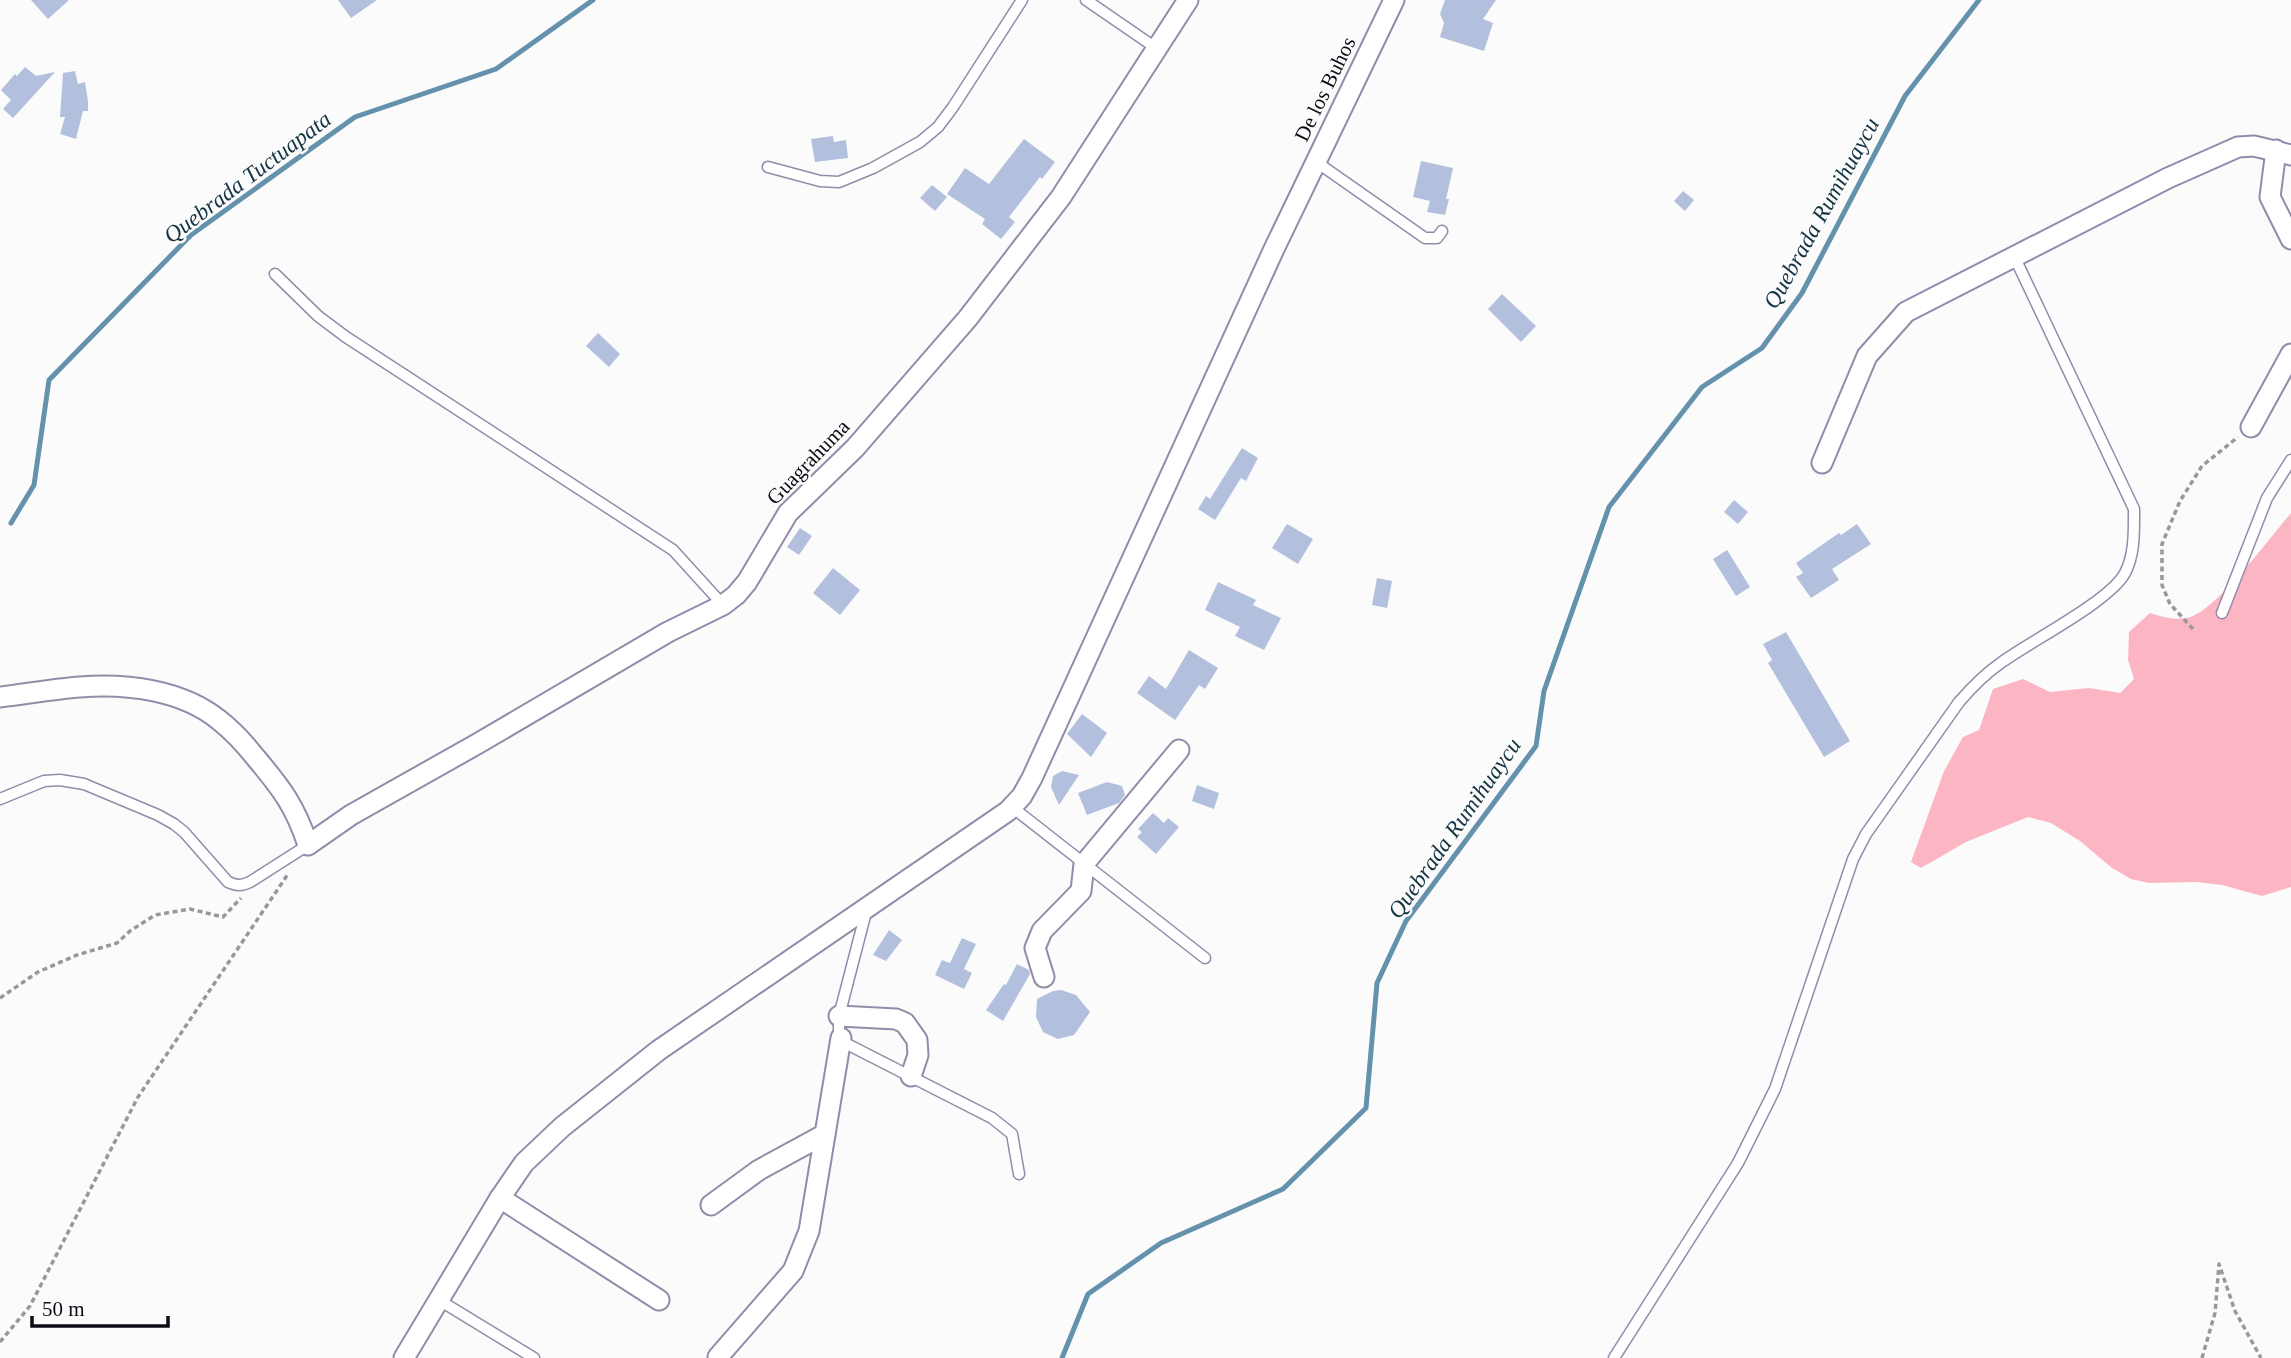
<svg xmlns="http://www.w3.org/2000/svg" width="2291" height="1358" font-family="'Times New Roman',serif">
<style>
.forest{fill:#fcb6c3}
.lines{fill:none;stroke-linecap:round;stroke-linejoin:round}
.stream{stroke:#6491ac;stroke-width:5}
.building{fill:#b2c0de}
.lane-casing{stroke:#948ba9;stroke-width:13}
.street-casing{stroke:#948ba9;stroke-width:23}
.path{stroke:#99979c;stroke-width:3.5;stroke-dasharray:5 3.5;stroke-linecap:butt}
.lane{stroke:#fff;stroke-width:10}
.street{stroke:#fff;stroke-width:19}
.labels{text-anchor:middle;stroke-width:5;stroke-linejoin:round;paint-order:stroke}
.street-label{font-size:21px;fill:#0f0b16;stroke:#fbfbfb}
.water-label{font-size:23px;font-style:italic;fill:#153442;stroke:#fbfbfb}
</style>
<rect width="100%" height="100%" fill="#fbfbfb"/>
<!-- forest -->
<path class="forest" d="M 2291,513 L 2291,887 L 2262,896 L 2222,885 L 2196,882 L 2149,883 L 2131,879 L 2112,868 L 2080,841 L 2051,823 L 2028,817 L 1966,842 L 1921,868 L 1911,862 L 1944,771 L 1963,737 L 1979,730 L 1993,689 L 2023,679 L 2050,692 L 2089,688 L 2120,693 L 2134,679 L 2128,660 L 2129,632 L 2150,613 C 2163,617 2179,622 2193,616 C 2220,605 2270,538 2291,513 Z"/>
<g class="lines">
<!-- stream -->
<g class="stream">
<path d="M 11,523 L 34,485 L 49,380 L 191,235 L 355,117 L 496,69 L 593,0"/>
<path d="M 1062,1358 L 1088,1294 L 1161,1243 L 1283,1189 L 1366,1108 L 1377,983 L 1406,921 L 1536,746 L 1544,691 L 1609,507 L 1702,387 L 1762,348 L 1802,293 L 1905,96 L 1979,0"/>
</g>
</g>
<!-- building -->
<g class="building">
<path d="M 31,0 L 69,0 L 48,19 Z"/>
<path d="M 338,0 L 377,0 L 351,18 Z"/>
<path d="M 1445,0 L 1496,0 L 1483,19 L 1493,23 L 1484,51 L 1440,37 L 1444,23 L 1440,14 Z"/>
<path d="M 25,67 L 36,76 L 55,72 L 13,118 L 3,109 L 11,100 L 1,90 L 15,74 L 17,76 Z"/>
<path d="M 75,71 L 78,84 L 85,82 L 88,101 L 88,111 L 83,111 L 76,139 L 60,134 L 65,117 L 60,117 L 63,73 Z"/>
<path d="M 833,136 L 834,142 L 846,140 L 848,158 L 815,162 L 811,139 Z"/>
<path d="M 1024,139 L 1055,162 L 1042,179 L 1040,177 L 1009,217 L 1015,222 L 1001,239 L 982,224 L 985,219 L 947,194 L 965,168 L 989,184 Z"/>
<path d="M 1421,161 L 1453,168 L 1446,199 L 1449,199 L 1445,215 L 1427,212 L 1430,201 L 1413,197 Z"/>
<path d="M 932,185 L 947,197 L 935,211 L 920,198 Z"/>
<path d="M 1683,191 L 1694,200 L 1685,211 L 1674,201 Z"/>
<path d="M 1502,294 L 1536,326 L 1521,342 L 1488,309 Z"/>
<path d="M 598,333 L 620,354 L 609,367 L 586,346 Z"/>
<path d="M 1242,448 L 1258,458 L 1246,481 L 1241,478 L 1215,520 L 1198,509 L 1206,496 L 1210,499 Z"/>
<path d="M 1734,500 L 1748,512 L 1738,524 L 1724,512 Z"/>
<path d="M 1287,524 L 1313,539 L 1298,564 L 1272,548 Z"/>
<path d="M 1857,524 L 1871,544 L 1832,569 L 1839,580 L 1811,598 L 1796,577 L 1803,573 L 1796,563 L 1839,533 L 1841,535 Z"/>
<path d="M 800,528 L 812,536 L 799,555 L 787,547 Z"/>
<path d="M 1727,550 L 1750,587 L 1736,596 L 1713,559 Z"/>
<path d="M 833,568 L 860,590 L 840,615 L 813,593 Z"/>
<path d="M 1377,578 L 1392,581 L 1387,608 L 1372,605 Z"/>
<path d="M 1218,582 L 1256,600 L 1253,605 L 1281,618 L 1264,650 L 1235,636 L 1240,627 L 1205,610 Z"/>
<path d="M 1786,632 L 1850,741 L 1824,757 L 1768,663 L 1772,660 L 1763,644 Z"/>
<path d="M 1189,650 L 1218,668 L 1205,689 L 1199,685 L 1175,720 L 1137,693 L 1149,676 L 1166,689 Z"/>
<path d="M 1082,714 L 1107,733 L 1091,757 L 1067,734 Z"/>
<path d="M 1062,771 L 1079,775 L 1059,805 L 1051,787 L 1053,776 Z"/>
<path d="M 1107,782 L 1122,786 L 1125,795 L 1119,803 L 1087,815 L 1078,793 Z"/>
<path d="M 1197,785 L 1219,793 L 1214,809 L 1192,801 Z"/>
<path d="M 1153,813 L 1164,823 L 1168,818 L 1179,827 L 1156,854 L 1137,837 L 1142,832 L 1138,829 Z"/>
<path d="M 889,930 L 902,940 L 886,961 L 873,955 Z"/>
<path d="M 962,938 L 976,944 L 964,969 L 972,973 L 964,989 L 935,975 L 942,960 L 950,963 Z"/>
<path d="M 1017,964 L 1029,970 L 1030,974 L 1003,1021 L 986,1010 L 1004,984 L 1006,985 Z"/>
<path d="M 1061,990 L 1076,995 L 1090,1012 L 1074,1035 L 1058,1039 L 1043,1032 L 1036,1017 L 1037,999 L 1053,991 Z"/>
</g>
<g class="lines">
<defs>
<g id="lane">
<path d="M 1086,0 L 1156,48"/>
<path d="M 1315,161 L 1425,238 L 1437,238 L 1442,231"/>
<path d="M 768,167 L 820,181 L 839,182 L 873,168 L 920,142 L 938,127 L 953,107 L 1022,0"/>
<path d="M 275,274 L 318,316 L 346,337 L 673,550 L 723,605"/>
<path d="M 2222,613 L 2267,498 L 2291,460"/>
<path d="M 0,799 L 44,781 L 60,780 L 84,784 L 158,815 L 174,824 L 184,832 L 228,882 C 237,886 242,886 250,882 L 308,845"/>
<path d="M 1012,807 L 1205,958"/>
<path d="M 866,912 L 839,1016 L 839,1031 L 845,1043 L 992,1118 L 1012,1134 L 1019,1174"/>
<path d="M 439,1300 L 534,1358"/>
<path d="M 1614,1358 L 1738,1163 L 1775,1089 L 1853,859 L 1866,834 L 1959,702 C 1972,687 1986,673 2002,662 C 2031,641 2110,601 2125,573 C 2135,554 2134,530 2134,509 L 2014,256"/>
</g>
<g id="street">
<path d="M 2276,150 L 2270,197 L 2291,239"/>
<path d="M 2251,427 L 2291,354"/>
<path d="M 1822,463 L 1867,356 L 1906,312 L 2168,178 L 2238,147 L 2254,146 L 2291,155"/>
<path d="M 0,697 C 27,694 53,689 80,687 C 126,683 182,690 219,720 C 233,731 245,744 256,758 C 282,789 295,806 308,845 L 351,815 L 477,744 L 668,632 L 723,605 L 736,595 L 747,582 L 788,513 L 855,448 L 968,318 L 1061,197 L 1188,0"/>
<path d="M 1044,977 L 1035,948 L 1042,931 L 1081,891 L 1084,864 L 1179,750"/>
<path d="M 839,1016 L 896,1019 L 905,1023 L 917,1040 L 918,1055 L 911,1076"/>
<path d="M 500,1198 L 659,1300"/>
<path d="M 711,1205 L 759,1170 L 825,1134"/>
<path d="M 718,1357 L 793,1271 L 809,1231 L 841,1038"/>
<path d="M 404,1358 L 500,1198 L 524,1163 L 562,1127 L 659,1050 L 1008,811 L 1022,796 L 1032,778 L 1274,249 L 1394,0"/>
</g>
</defs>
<!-- lane casing -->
<use href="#lane" class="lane-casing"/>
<!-- street casing -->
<use href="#street" class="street-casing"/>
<!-- path -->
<g class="path">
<path d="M 2193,629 L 2170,604 L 2162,585 L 2162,544 L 2180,501 L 2202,466 L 2238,437"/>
<path d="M 0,998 L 38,972 L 77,955 L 117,943 L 130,931 L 155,915 L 190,909 L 223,917 L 241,898"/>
<path d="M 0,1342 L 30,1306 L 138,1097 L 288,874"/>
<path d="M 2202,1358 L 2215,1313 L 2219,1264 L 2235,1311 L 2261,1358"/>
</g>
<!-- lane -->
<use href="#lane" class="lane"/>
<!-- street -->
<use href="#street" class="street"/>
</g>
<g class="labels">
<!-- street labels -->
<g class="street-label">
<text transform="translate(1325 89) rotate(-64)" y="7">De los Buhos</text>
<text transform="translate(808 462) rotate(-46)" y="7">Guagrahuma</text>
</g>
<!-- water labels -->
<g class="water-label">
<text transform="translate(247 177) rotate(-37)" y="8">Quebrada Tuctuapata</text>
<text transform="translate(1821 213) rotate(-61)" y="8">Quebrada Rumihuaycu</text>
<text transform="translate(1454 828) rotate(-55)" y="8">Quebrada Rumihuaycu</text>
</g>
</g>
<!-- scale -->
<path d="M32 1316v10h136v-10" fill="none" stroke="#0f0b16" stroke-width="3.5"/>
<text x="42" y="1316" font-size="21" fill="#0f0b16" stroke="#fbfbfb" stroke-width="5" paint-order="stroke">50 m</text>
</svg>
